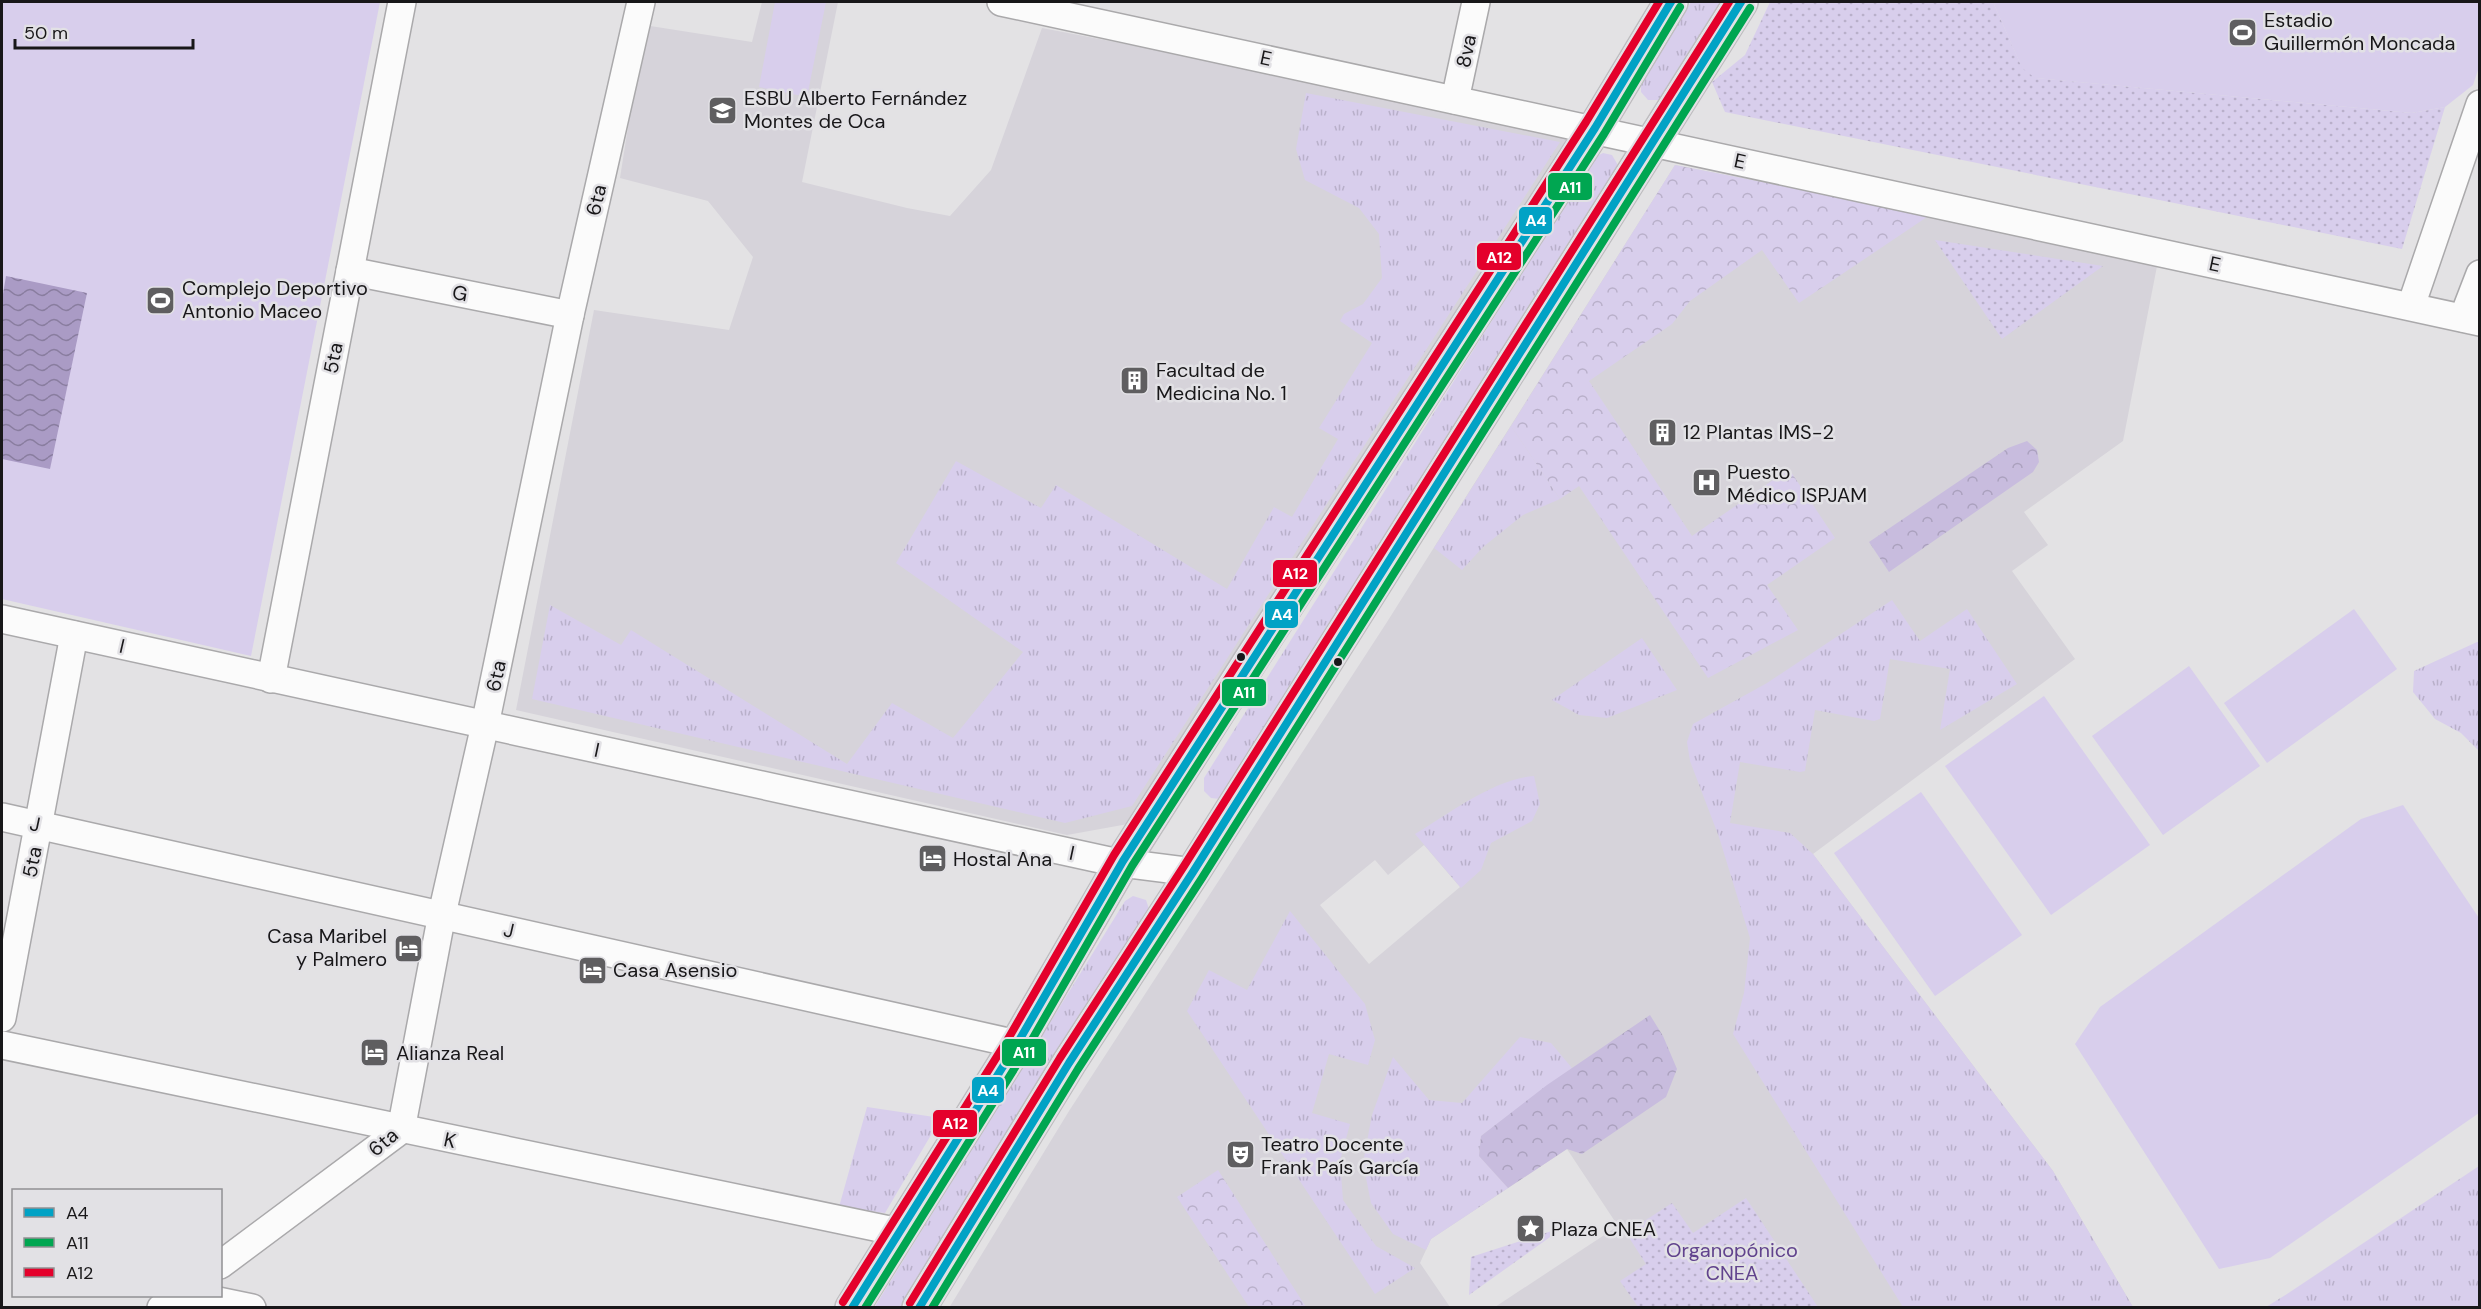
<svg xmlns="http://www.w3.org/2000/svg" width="2481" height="1309" font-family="'DM Sans',sans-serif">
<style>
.built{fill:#d6d3da;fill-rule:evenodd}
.grass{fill:url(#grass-tufts)}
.forest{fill:url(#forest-crowns)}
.park{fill:url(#park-crowns)}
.garden{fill:url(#garden-dots)}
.pitch{fill:#d8ceec}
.water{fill:url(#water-waves)}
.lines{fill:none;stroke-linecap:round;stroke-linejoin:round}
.minor-casing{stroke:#aaa9ab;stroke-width:30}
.major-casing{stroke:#bebdbf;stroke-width:36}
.minor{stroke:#fbfbfb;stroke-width:27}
.major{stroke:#efebf4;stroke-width:33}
.bus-1-casing{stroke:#e2e1e5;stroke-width:12}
.bus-2-casing{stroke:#e2e1e5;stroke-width:12}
.bus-3-casing{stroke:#e2e1e5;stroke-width:12}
.bus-1{stroke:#01a2c5;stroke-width:8}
.bus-2{stroke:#00a651;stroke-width:8}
.bus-3{stroke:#e4002b;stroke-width:8}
.bus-dot{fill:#181719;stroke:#e2e1e5;stroke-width:2}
.labels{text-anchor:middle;stroke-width:5;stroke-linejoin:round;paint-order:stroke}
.poi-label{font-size:20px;fill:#181719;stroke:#e2e1e5;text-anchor:start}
.street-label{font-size:20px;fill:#181719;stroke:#e2e1e5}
.park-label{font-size:20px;fill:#61438d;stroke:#e2e1e5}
.line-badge{stroke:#e2e1e5;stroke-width:2}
.badge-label{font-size:16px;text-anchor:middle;font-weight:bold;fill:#fff}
</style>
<defs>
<pattern id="grass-tufts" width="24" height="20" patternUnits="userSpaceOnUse" patternTransform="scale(1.5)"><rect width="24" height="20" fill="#d8ceec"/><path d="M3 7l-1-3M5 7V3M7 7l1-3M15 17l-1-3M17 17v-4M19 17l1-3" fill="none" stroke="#b9b0ca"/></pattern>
<pattern id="forest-crowns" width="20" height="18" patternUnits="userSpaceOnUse" patternTransform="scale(1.5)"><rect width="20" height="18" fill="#c8bcde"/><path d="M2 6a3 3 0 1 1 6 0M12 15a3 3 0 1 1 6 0" fill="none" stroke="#aba1be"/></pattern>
<pattern id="park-crowns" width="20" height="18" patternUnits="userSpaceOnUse" patternTransform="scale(1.5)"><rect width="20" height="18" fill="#d8ceec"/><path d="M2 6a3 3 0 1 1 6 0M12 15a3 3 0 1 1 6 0" fill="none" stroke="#b9b0ca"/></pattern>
<pattern id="garden-dots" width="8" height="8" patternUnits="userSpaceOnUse" patternTransform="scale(1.5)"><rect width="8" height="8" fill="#d8ceec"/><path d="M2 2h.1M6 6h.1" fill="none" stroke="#b9b0ca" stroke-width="1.8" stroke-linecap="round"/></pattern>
<pattern id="water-waves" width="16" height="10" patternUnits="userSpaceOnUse" patternTransform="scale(1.5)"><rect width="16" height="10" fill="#aa9bc5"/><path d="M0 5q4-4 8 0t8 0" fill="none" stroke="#897d9f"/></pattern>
</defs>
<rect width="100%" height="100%" fill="#e3e2e4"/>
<!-- built -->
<g class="built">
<path d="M 762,2 L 838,2 L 802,182 L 907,208 L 950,216 L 991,170 L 1042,28 L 1583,132 L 1139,822 L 1067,835 L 516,710 L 594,310 L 729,330 L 753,257 L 708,201 L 620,178 L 644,25 L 752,42 Z"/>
<path d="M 1675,165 L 2158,261 L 2123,441 L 2024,512 L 2048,545 L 2012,571 L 2075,659 L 1813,854 L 2053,1171 L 2133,1307 L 1495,1307 L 1618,1226 L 1567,1149 L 1431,1239 L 1420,1263 L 1450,1307 L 949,1308 L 1069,1111 L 1387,622 ZM 1424,845 L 1460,887 L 1369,964 L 1320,905 L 1375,860 L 1388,875 Z"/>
</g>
<!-- grass -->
<g class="grass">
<path d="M 1691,2 L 1726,2 L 1662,100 L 1648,100 L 1641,92 L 1641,81 Z"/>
<path d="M 1306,93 L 1560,142 L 1132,806 L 1065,823 L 532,699 L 550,605 L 621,645 L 631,630 L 847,764 L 892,703 L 953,738 L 1023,652 L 896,563 L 956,461 L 1041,508 L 1056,485 L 1227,589 L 1274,507 L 1292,517 L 1338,439 L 1319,428 L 1372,343 L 1340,321 L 1344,314 L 1363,304 L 1382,278 L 1379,234 L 1359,208 L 1305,180 L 1296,149 Z"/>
<path d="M 1603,153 L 1612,155 L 1619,167 L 1220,799 L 1211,798 L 1204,791 L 1204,778 L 1595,157 Z"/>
<path d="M 1511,426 L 1560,499 L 1523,515 L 1483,547 L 1462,570 L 1434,548 Z"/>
<path d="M 1892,600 L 1920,641 L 1967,609 L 2017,684 L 1940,730 L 1950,669 L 1890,659 L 1880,719 L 1874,721 L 1815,710 L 1805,771 L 1800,772 L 1740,762 L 1730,823 L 1790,833 L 1813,854 L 2053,1171 L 2133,1307 L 1903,1307 L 1733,1034 L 1744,993 L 1750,938 L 1719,837 L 1690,761 L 1687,742 L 1693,724 L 1767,683 Z"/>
<path d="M 1642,638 L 1677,690 L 1607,718 L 1579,715 L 1552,700 Z"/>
<path d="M 2477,642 L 2480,642 L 2479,751 L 2461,733 L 2435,719 L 2413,692 L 2414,671 Z"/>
<path d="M 1534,776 L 1540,804 L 1532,821 L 1491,843 L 1481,870 L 1461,888 L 1415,834 C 1450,813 1494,779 1534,776 Z"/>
<path d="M 1133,896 L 1146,900 L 1150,912 L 907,1307 L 874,1308 L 1125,901 Z"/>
<path d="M 1290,911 L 1365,1004 L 1375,1040 L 1368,1065 L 1329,1054 L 1312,1113 L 1350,1124 L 1340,1161 L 1343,1200 L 1376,1246 L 1415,1268 L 1375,1294 L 1187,1011 L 1209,970 L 1247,990 Z"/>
<path d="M 1520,1037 L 1551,1043 L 1572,1068 L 1481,1136 L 1479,1156 L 1508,1188 L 1431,1239 L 1426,1250 L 1393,1234 L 1371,1203 L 1363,1163 L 1372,1115 L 1393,1057 L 1429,1100 L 1462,1103 Z"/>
<path d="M 867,1107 L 941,1118 L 885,1213 L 839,1207 Z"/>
<path d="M 2479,1166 L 2479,1307 L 2266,1307 L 2287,1294 Z"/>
</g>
<!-- forest -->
<g class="forest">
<path d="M 2027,441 L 2037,450 L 2039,462 L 2033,472 L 1889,572 L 1869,542 L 2008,448 Z"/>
<path d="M 1650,1015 L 1663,1036 L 1677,1069 L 1666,1097 L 1582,1154 L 1567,1149 L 1508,1188 L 1479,1156 L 1481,1136 L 1547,1085 Z"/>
</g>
<!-- park -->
<g class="park">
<path d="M 1675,165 L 1930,215 L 1799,303 L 1762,250 L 1690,301 L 1672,324 L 1589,381 L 1692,536 L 1789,469 L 1835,538 L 1767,585 L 1798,630 L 1708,678 L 1579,486 L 1560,499 L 1511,426 Z"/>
<path d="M 1218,1170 L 1306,1307 L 1249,1307 L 1177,1197 Z"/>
</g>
<!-- garden -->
<g class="garden">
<path d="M 1770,2 L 1993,2 L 2020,63 L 2036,78 L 2412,113 L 2445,107 L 2402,249 L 1725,112 L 1712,82 L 1745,55 Z"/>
<path d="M 1935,240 L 2103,266 L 2002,339 Z"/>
<path d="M 1746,1198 L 1818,1307 L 1638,1307 L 1620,1281 L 1646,1264 L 1626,1233 L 1672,1203 L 1693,1233 Z"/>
<path d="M 1564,1227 L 1469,1295 L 1471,1257 Z"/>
</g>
<!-- pitch -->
<g class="pitch">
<path d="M 2,2 L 380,2 L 251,656 L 2,599 Z"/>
<path d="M 775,2 L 826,2 L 807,97 L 759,87 Z"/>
<path d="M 1993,2 L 2479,2 L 2479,67 L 2473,85 L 2445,107 L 2412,113 L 2035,78 L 2022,68 Z"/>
<path d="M 2354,609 L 2397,669 L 2267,763 L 2224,703 Z"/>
<path d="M 2189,666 L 2260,766 L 2163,835 L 2092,736 Z"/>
<path d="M 2044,696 L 2150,845 L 2051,915 L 1945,766 Z"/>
<path d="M 1921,792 L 2022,935 L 1935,996 L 1834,853 Z"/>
<path d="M 2403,805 L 2479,918 L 2479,1113 L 2270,1258 L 2219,1269 L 2075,1044 L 2100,1007 L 2361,819 Z"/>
</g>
<!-- water -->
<path class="water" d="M 6,276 L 87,293 L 50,469 L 2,459 L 2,300 Z"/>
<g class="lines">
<defs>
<g id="minor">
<path d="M 1001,2 L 2480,322"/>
<path d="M 1455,100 L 1476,2"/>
<path d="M 350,271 L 570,315"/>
<path d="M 2411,306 L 2480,104"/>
<path d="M 2463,318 L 2480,274"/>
<path d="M 2,619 L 1114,862 L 1193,872"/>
<path d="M 271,679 L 402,2"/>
<path d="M 2,817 L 1017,1044"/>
<path d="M 2,1018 L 74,635"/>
<path d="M 2,1045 L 899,1232"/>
<path d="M 220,1265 L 401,1130 L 442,914 L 485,725 L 570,315 L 641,2"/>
<path d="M 194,1296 L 252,1308"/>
<path d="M 161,1308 L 178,1296"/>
</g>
<g id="major">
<path d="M 852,1308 L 1017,1044 L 1123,861 L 1249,663 L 1595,128 L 1671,2"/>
<path d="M 919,1308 L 1069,1063 L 1193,872 L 1741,2"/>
</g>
</defs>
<!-- minor casing -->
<use href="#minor" class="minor-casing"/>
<!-- major casing -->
<use href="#major" class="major-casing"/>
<!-- minor -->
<use href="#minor" class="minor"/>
<!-- major -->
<use href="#major" class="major"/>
<defs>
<g id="bus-1">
<path d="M 852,1308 L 1017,1044 L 1123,861 L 1595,128 L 1671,2"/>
<path d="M 919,1308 L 1069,1063 L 1193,872 L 1741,2"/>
</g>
<g id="bus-2">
<path d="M 865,1308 L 1026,1050 L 1132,866 L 1604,134 L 1680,7"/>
<path d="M 932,1308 L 1078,1069 L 1202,878 L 1750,8"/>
</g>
<g id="bus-3">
<path d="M 843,1302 L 1008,1039 L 1114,855 L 1586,122 L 1659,2"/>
<path d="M 910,1303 L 1060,1058 L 1184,866 L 1729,2"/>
</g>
</defs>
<!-- bus-1 casing -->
<use href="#bus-1" class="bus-1-casing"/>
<!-- bus-2 casing -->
<use href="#bus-2" class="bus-2-casing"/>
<!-- bus-3 casing -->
<use href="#bus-3" class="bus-3-casing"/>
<!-- bus-1 -->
<use href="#bus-1" class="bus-1"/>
<!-- bus-2 -->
<use href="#bus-2" class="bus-2"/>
<!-- bus-3 -->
<use href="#bus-3" class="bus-3"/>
</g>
<!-- icons -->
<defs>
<symbol id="stadium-square" viewBox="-11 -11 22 22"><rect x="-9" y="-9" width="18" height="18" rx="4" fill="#5f5e60" stroke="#e2e1e5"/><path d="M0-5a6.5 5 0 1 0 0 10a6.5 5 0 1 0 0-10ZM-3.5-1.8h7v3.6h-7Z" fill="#fff"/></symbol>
<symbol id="school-square" viewBox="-11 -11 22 22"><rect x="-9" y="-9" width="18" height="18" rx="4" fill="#5f5e60" stroke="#e2e1e5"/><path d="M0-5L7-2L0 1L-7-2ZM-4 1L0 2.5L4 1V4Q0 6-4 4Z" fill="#fff"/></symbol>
<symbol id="building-square" viewBox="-11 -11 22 22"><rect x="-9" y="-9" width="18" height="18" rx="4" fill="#5f5e60" stroke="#e2e1e5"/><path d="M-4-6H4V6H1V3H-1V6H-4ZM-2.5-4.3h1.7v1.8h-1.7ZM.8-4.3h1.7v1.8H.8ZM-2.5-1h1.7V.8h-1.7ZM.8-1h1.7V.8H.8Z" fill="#fff"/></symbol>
<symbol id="hospital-square" viewBox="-11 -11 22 22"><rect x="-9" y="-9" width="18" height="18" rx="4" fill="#5f5e60" stroke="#e2e1e5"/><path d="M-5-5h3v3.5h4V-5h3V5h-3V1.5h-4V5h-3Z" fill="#fff"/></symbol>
<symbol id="hotel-square" viewBox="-11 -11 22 22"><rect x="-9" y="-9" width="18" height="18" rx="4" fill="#5f5e60" stroke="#e2e1e5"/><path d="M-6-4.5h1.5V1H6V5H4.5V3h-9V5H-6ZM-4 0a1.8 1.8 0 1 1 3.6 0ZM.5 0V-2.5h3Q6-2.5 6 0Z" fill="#fff"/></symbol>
<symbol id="theatre-square" viewBox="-11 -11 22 22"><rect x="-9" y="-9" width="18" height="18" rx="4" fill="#5f5e60" stroke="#e2e1e5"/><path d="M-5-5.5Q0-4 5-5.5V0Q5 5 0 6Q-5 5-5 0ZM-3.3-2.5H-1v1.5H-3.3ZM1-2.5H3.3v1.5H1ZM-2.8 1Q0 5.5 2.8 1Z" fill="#fff"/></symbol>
<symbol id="sight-square" viewBox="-11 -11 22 22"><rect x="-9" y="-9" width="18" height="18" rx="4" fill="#5f5e60" stroke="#e2e1e5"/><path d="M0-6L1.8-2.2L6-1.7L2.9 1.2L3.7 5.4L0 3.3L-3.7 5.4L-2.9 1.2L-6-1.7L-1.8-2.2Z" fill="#fff"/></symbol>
</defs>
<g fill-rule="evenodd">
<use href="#stadium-square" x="2226" y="16" width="33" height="33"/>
<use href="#school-square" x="706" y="94" width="33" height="33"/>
<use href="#stadium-square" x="144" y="284" width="33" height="33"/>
<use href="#building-square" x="1118" y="364" width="33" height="33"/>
<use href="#building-square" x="1646" y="416" width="33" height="33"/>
<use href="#hospital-square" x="1690" y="466" width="33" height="33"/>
<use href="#hotel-square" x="916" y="842" width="33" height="33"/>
<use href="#hotel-square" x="392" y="932" width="33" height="33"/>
<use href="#hotel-square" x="576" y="954" width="33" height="33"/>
<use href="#hotel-square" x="358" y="1036" width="33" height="33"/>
<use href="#theatre-square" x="1224" y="1138" width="33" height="33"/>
<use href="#sight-square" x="1514" y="1212" width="33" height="33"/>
</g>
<!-- markers -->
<g class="bus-dot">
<circle cx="1241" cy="657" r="5"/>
<circle cx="1338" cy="662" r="5"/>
</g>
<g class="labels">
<!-- poi labels -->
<g class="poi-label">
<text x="2264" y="27">Estadio<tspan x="2264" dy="23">Guillermón Moncada</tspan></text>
<text x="744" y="105">ESBU Alberto Fernández<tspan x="744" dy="23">Montes de Oca</tspan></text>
<text x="182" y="295">Complejo Deportivo<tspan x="182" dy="23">Antonio Maceo</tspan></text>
<text x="1156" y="377">Facultad de<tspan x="1156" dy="23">Medicina No. 1</tspan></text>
<text x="1683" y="439">12 Plantas IMS-2</text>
<text x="1727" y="479">Puesto<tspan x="1727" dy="23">Médico ISPJAM</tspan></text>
<text x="953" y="866">Hostal Ana</text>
<text x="387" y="943" text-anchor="end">Casa Maribel<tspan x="387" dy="23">y Palmero</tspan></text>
<text x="613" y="977">Casa Asensio</text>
<text x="396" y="1060">Alianza Real</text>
<text x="1261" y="1151">Teatro Docente<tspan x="1261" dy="23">Frank País García</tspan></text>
<text x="1551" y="1236">Plaza CNEA</text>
</g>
<!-- street labels -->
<g class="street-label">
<text transform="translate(1466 51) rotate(-78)" y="7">8va</text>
<text transform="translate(1266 58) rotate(12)" y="7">E</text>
<text transform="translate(1740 161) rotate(12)" y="7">E</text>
<text transform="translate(596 200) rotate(-77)" y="7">6ta</text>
<text transform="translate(2215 264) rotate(12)" y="7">E</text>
<text transform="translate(460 293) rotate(11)" y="7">G</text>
<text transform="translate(333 358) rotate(-79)" y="7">5ta</text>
<text transform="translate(122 646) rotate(13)" y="7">I</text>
<text transform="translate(496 676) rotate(-78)" y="7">6ta</text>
<text transform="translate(597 750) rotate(12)" y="7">I</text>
<text transform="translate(35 824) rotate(12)" y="7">J</text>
<text transform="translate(1072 853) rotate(12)" y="7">I</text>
<text transform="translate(32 862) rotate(-79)" y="7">5ta</text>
<text transform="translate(509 930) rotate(13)" y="7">J</text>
<text transform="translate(450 1140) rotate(12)" y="7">K</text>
<text transform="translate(383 1142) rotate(-40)" y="7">6ta</text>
</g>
<!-- park labels -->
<g class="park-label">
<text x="1732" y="1257">Organopónico<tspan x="1732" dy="23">CNEA</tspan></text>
</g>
</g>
<g class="line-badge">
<rect x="1547" y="172" width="46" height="29" rx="6" fill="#00a651"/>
<rect x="1518" y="206" width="35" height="29" rx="6" fill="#01a2c5"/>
<rect x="1476" y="242" width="46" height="29" rx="6" fill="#e4002b"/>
<rect x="1272" y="559" width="46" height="29" rx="6" fill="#e4002b"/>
<rect x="1264" y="600" width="35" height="29" rx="6" fill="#01a2c5"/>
<rect x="1221" y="678" width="46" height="29" rx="6" fill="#00a651"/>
<rect x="1001" y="1038" width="46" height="29" rx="6" fill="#00a651"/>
<rect x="971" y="1076" width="34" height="28" rx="6" fill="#01a2c5"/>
<rect x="932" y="1109" width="46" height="29" rx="6" fill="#e4002b"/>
</g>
<g class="badge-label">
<text x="1570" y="193">A11</text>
<text x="1536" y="226">A4</text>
<text x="1499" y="263">A12</text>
<text x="1295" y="579">A12</text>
<text x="1282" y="620">A4</text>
<text x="1244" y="698">A11</text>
<text x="1024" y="1058">A11</text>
<text x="988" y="1096">A4</text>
<text x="955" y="1129">A12</text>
</g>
<!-- border -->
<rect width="2481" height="1309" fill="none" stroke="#181719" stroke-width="6"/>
<!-- legend -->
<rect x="12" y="1189" width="210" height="108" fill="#e2e1e5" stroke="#919093" stroke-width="1.5"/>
<rect x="24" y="1208" width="30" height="9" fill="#01a2c5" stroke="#919093" stroke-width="1.5"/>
<text x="66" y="1219" font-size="18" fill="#181719">A4</text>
<rect x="24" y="1238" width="30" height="9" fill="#00a651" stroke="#919093" stroke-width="1.5"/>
<text x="66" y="1249" font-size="18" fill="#181719">A11</text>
<rect x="24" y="1268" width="30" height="9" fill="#e4002b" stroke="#919093" stroke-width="1.5"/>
<text x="66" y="1279" font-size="18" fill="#181719">A12</text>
<!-- scale -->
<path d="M15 39v9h178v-9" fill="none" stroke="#181719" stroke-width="3"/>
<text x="24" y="39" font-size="18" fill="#181719" stroke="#e2e1e5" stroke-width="4.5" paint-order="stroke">50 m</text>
</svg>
